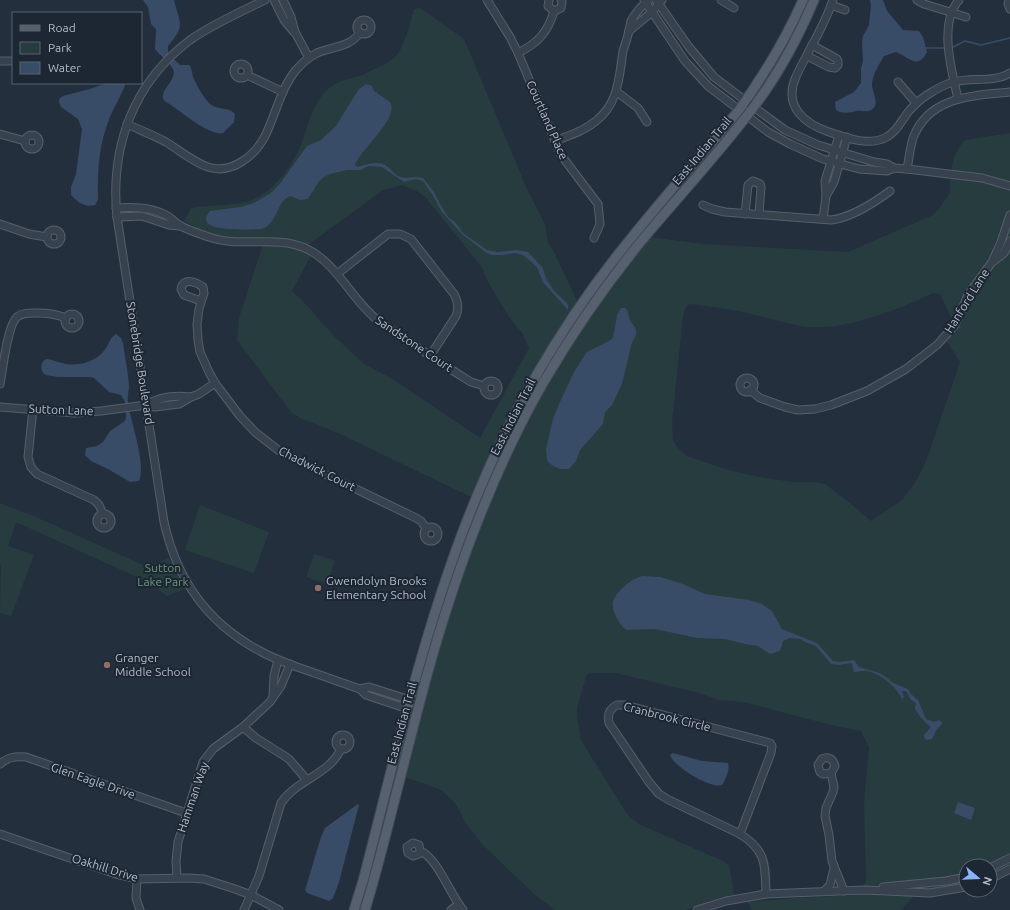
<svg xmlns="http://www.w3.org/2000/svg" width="1010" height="910" font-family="Ubuntu,sans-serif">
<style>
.green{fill:#263c3f;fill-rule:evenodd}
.water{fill:#394c67}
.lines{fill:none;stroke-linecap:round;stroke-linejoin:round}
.stream{stroke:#394c67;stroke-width:1.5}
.minor-casing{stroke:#565f6c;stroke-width:9}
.major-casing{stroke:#414a57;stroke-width:11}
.minor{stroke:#38414e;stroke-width:7}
.major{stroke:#56606e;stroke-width:9}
.education-dot{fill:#8d6e63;stroke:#1d2633;stroke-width:1.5}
.labels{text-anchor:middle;stroke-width:4;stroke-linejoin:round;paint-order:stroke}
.street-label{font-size:12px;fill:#b4bcc9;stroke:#1d2633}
.park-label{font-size:12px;fill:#6b9a76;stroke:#1d2633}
.poi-label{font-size:12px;fill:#b4bcc9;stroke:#1d2633;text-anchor:start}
</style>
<rect width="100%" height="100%" fill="#242f3e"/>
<!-- green -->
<g class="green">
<path d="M 806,0 L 810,0 L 798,28 L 774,69 Z"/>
<path d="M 420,8 L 464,39 L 527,189 L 545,224 L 548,243 L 553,250 L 578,303 L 473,498 L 338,433 L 300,418 L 292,413 L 287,407 L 237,340 L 239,318 L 265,238 C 232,239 213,238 184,221 L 191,208 C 210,205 230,206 249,201 C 274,193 295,163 303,139 C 309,122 314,102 327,90 C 336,81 348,79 360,76 C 366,74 371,70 377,68 C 383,65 390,62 395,57 C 405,47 410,23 414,9 ZM 402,185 L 417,191 L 425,197 L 481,266 L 487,280 L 509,317 L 523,334 L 529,348 L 480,438 L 391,378 L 364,364 L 335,337 L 301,299 L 292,291 L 315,248 L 308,245 L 383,190 Z"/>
<path d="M 1010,133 L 1010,875 L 990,883 L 990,866 L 966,866 L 966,890 L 968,890 L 947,894 L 914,896 L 901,910 L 752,910 L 747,902 L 794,898 L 859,895 L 866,881 L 864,803 L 869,748 L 861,731 L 831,725 L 743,702 L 719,700 L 702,694 L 625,675 L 615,673 L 592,673 L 588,674 L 586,677 L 577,708 L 577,716 L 581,740 L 625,811 L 631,818 L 639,824 L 725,862 L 729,865 L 734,894 L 712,900 L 686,910 L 555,910 L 534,894 L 483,845 L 465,823 L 460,811 L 454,802 L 441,790 L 431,786 L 404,777 L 438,650 L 467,562 L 488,505 L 520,432 L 562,357 L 609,289 L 649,237 L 703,244 L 848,252 L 933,215 C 938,210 948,198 950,191 C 951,187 949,183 950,179 C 951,165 955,150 965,140 ZM 933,293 L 940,294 L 953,321 L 943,335 L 960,362 L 932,444 L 924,466 L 915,483 L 902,500 L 871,521 L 850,503 L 825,484 L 816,482 L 794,482 L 759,477 L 725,469 L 687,456 L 678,448 L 673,440 L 672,422 L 683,316 L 687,305 L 691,304 L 734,310 L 804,327 C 844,331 898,310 933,293 Z"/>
<path d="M 717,143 L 693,175 L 646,231 L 520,421 L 418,694 L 416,695 L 415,693 L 427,648 L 469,524 L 507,437 L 556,348 L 616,262 Z"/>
<path d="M 0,503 L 36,517 L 148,567 L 169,558 L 185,589 L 167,596 L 152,584 L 16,522 L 8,546 L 34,555 L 11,616 L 0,613 L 1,565 L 0,566 Z"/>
<path d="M 200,505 L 269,532 L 254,573 L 185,550 Z"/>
<path d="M 314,554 L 335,561 L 327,584 L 306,577 Z"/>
<path d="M 368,690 L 400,700 L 401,703 L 367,692 Z"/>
<path d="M 409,718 L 410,718 L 403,742 L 396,783 L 361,910 L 358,910 Z"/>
</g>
<!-- water -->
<g class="water">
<path d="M 143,0 L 174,0 C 180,25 186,25 168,46 L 168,54 L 180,65 L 189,65 C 192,69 192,72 193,77 C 197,86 203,97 210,104 C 217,110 229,107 235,114 L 234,122 L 223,133 C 208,136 180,110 166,102 L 163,99 C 161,88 178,79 173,69 C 169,61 160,56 155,49 L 156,29 L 151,24 L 148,7 Z"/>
<path d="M 870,0 L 883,0 L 887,11 L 903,30 L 919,31 L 923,37 L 927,52 C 917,71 908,56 896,52 L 884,56 C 879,64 872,76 872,85 C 872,93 881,105 871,110 C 867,113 862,110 856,111 C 850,113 842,114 836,110 L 835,102 L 854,92 L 861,83 L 861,68 L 863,61 L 862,42 L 863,36 L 869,25 L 871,5 Z"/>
<path d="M 107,83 L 124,83 L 125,86 C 120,97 114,107 110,117 C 99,143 97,172 98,200 L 95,205 L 88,206 L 80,203 L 75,199 L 71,195 L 71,187 L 76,174 L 82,129 L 78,119 L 61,107 L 59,102 L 59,99 L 63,96 L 90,89 Z"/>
<path d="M 366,84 L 372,86 L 374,91 L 390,102 C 400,118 360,150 355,165 L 358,167 C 368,164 379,160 388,167 C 393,171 395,175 401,177 C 405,179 416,176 423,178 L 434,192 L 440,204 L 448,217 L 456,223 L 463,233 L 487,250 L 497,252 L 516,250 L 528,252 L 542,267 L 544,272 L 546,279 L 554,291 L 566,302 L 568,305 L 568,310 L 543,282 L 537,267 L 523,255 L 515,253 L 502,255 L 492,255 L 487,253 L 463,235 L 442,212 L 432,194 L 423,181 L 416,179 L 404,182 L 382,167 L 368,166 L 361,170 L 347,170 L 330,174 L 324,177 L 319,181 L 308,199 L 300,200 L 290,196 C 276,201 278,225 261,229 C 251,229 190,234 210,211 L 241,207 L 254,203 L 271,193 L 279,185 L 307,146 L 321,140 L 336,126 L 355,95 L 359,89 Z"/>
<path d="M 621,308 L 625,308 C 628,311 628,313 629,317 C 632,327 642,329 632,342 L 622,384 L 612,405 L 605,412 L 603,424 L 580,450 L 576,461 L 569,469 L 560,469 L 553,466 L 547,461 L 546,449 L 553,419 L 559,404 L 574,372 L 587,352 L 609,341 L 613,338 L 617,315 Z"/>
<path d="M 116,334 L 121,338 L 123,343 C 125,357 128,372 129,386 C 129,392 127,396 128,402 C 130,420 147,466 139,481 L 130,482 L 108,469 L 91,461 L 85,455 L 86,448 L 97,446 L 103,442 L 110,431 L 125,421 L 126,416 L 125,402 L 121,395 L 109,392 L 94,378 L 90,377 L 58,377 L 46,375 L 43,373 C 40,368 41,362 46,359 C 52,359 56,362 62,363 C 76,367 93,363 103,352 C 108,347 110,337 116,334 Z"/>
<path d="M 643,576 L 660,577 L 683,584 L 705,594 L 749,600 L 762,604 L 772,611 L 782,629 L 817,643 L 833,661 L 840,662 L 854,660 L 859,667 L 879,673 L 886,677 L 893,683 L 908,689 L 911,694 L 918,700 L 926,719 L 934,722 L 939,720 L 942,722 L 942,724 L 937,729 L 932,739 L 928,740 L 925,739 L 924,735 L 931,727 C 924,722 919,716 915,709 L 916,703 L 911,700 L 906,691 L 902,691 L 904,697 L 902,699 C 896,686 881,674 867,671 C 863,670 858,672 854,672 L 852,664 L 850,663 L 839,665 L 831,664 L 816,646 L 805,642 L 801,639 L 790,638 L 783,641 L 780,651 L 770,654 L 758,646 L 745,644 L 725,639 L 697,638 L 655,629 L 626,630 C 620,625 611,611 613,602 C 616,591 632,578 643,576 Z"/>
<path d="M 673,753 L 702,761 L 728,763 C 730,769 726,779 722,785 C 711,789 674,767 670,755 Z"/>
<path d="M 958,802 L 975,808 L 971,820 L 954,813 Z"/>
<path d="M 358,804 L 359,805 L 339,882 L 333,898 L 329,901 L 307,893 L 305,890 L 321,837 L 325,828 Z"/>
</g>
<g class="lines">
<!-- stream -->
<g class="stream">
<path d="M 953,47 L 965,41 L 981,45 L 1010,38"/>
<path d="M 926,48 L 944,48"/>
</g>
<defs>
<g id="minor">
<path d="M 265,0 C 240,12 213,24 190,40 C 133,83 110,147 117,217 L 164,522 C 177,580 207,623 260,651 C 272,658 284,662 297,667 C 318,674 339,682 360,689 L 366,695 L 417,712"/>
<path d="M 274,0 L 284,20 L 294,32"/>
<path d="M 283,0 L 291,17 L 295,32 L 309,58"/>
<path d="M 487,0 L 510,37 L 518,53 L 561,155 L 598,204 L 600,224 L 594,238"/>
<path d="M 549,0 L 548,6 L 554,11"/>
<path d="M 644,0 L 685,61 L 708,86 L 768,132 L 790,144 L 823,159 L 859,169 L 887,171 L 894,168 L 907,169 L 982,178 L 1010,186"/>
<path d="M 656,0 L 689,47 L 714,77 L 759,111 L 785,130 L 818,145 L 874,162 L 887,164 L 894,168"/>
<path d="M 721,0 L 734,8"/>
<path d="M 833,0 C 827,17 819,33 810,49 C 805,59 799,69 795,79 C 784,107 805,124 829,132 C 847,138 867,146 885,138 C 897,132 901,121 909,111 C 915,104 923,97 932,92 C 938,88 946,84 954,82 C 972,77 994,83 1010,73"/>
<path d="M 917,0 L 924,4 L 966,17"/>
<path d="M 1009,0 L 1008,4 L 1010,9"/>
<path d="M 831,5 L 845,10"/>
<path d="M 554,11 L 561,8 L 562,2 L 561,0"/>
<circle cx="364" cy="27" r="7"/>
<path d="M 629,31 L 652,12 L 662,0"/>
<path d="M 518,53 C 538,43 548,32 554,11"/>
<path d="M 807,56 L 829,67 L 835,68 L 838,65 L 838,61 L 837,59 L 812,45"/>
<path d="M 0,61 L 13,61"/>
<circle cx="241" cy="71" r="7"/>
<path d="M 247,75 L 283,92"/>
<path d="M 898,82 L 916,103"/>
<path d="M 617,92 L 638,108 L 647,122"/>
<path d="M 958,99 C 952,72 938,23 959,0"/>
<path d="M 127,124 C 140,130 153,135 166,142 C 179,150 193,162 208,167 C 232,175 256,155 266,134 C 276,113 281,88 296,70 C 302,63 309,57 317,53 C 331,47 352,47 360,32"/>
<path d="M 0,134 L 25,141"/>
<circle cx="32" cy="142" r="7"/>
<path d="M 555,141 C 570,135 584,131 596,121 C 619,103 619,77 623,51 C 625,44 628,37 629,30 C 630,27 630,25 631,21 C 635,14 642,5 649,0"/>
<path d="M 907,169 C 909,159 910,148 913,138 C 929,96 972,96 1010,92"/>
<path d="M 826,196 L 834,182 L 847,137"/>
<path d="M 703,205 L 712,209 L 725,212 L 831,220 C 850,218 875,202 890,191"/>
<path d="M 116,208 C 133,207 148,207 164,214 C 171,217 175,223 181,226 C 190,231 200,234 209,237 C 240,248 275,235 305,248 C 336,262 350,297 375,318 C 386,327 398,334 410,342 C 430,356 450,369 471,382 L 484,386"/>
<path d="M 745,214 L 748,185 L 753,181 L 760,184 L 761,187 L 759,214"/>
<path d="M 117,217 L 142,216 L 169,225 L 180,226"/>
<path d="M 823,219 L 826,196 L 825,181 L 839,135"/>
<path d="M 0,224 L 29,234 L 47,237"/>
<circle cx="54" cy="237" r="7"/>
<path d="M 994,261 L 1004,253 L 1010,241"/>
<path d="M 337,274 L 388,234 L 400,234 L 411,239 L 454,294 C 458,301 459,308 456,316 L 430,356"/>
<path d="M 201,301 L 184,295 L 181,289 C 183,277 196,282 203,287 L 204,293 L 199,309 L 197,324 L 198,340 L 200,352 L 209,372 L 215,383 L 240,416 L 255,432 L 278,450 L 329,476 L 416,518 L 421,521 L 426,528"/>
<circle cx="72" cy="321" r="7"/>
<circle cx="747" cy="385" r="7"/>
<circle cx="491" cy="388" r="7"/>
<path d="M 0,384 C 3,369 7,326 17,317 C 23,312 31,313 38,313 C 48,313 56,314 66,318"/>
<path d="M 750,390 L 760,398 L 785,407 L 798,410 L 815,409 L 831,405 L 867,391 L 906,369 L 937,345 L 955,325 L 968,295 L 992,262 L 1001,242 L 1010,215"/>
<path d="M 146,405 L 155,407 L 179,404 L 191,397 L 199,394 L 215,383"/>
<path d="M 0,407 L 75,413 L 101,411 L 146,405 C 159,397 176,395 191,397"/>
<path d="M 33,409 L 28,457 L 31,467 L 37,474 L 94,500 L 99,505 L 103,514"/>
<circle cx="104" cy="521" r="7"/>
<circle cx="431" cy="534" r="7"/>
<path d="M 360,689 L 369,687 L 420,703"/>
<path d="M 273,697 L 274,676 L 278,660"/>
<path d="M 617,705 L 625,705 L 770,743 L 772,746 L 771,753 L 740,834 L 669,800 L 659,794 L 649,782 L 609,723 C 607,715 609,709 617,705 Z"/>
<path d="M 243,727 L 256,738 L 289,759 L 307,780"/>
<circle cx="343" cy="742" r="7"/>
<path d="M 0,764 C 8,757 15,756 26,757 L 186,813"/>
<path d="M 831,773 L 823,774 L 820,772 L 818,765 L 822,759 C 829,756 833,759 835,766 L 831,773 L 834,787 L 833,792 L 826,808 L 825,816 L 829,835 L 832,861 L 844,891"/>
<path d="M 0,834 L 116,874 L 137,879 L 188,878 L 204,879 L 235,889 L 251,895 L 279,910"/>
<path d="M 740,834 C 767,851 765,865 766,894"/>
<path d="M 420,851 L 419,854 L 413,856 L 408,853 L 407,847 L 413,843 L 419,845 L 420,851 C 437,857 451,896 463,910"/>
<path d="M 990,868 L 1010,858"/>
<path d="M 177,878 L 176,861 L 178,842 L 203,762 L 213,749 L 243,727 L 270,702 L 281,686 L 290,664"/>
<path d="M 137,879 L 136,898 L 140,910"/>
<path d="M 990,879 L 1010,869"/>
<path d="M 883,887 L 946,881 L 966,877"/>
<path d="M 824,891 L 830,885 L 834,868"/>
<path d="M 244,910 L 259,876 L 281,803 C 296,780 329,775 341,749"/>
<path d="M 451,910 L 458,905"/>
<path d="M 697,910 L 726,901 L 766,894 L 864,890 L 930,893 L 966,887"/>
</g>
<g id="major">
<path d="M 354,910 L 363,881 C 407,711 444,535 533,381 C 560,334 590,289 624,247 C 661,200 701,156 739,110 C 764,75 786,39 803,0"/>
<path d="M 365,910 C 373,884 380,857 387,830 C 400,779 413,727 427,675 C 455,574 491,474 543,383 C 573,332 606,284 643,239 C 680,195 719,153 753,108 C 778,75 798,38 814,0"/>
</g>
</defs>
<!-- minor casing -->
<use href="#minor" class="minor-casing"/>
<!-- major casing -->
<use href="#major" class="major-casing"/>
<!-- minor -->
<use href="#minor" class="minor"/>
<!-- major -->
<use href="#major" class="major"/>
</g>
<!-- markers -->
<g class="education-dot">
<circle cx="318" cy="588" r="4"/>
<circle cx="107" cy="665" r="4"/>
</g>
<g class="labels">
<!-- street labels -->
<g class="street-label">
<text transform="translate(547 120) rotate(66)" y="4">Courtland Place</text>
<text transform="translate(702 151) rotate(-50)" y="4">East Indian Trail</text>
<text transform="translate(967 301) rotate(-58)" y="4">Hanford Lane</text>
<text transform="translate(414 344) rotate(34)" y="4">Sandstone Court</text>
<text transform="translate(140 363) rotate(81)" y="4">Stonebridge Boulevard</text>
<text transform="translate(61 410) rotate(2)" y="4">Sutton Lane</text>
<text transform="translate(513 417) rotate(-63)" y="4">East Indian Trail</text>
<text transform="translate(317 469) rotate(27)" y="4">Chadwick Court</text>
<text transform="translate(667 717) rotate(14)" y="4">Cranbrook Circle</text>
<text transform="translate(402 723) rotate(-75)" y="4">East Indian Trail</text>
<text transform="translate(93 781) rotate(19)" y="4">Glen Eagle Drive</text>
<text transform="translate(193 797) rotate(-71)" y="4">Hamman Way</text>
<text transform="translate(105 868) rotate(17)" y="4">Oakhill Drive</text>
</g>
<!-- park labels -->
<g class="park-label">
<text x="163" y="572">Sutton<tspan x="163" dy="14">Lake Park</tspan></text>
</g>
<!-- poi labels -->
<g class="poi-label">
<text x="326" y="585">Gwendolyn Brooks<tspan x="326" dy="14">Elementary School</tspan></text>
<text x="115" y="662">Granger<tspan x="115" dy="14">Middle School</tspan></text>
</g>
</g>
<!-- legend -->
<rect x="12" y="12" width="130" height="72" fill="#1d2633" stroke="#59626f"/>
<rect x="20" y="25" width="20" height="6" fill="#56606e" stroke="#59626f"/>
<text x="48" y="32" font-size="12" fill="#b4bcc9">Road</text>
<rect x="20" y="42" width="20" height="12" fill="#263c3f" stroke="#59626f"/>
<text x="48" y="52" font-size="12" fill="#b4bcc9">Park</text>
<rect x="20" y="62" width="20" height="12" fill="#394c67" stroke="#59626f"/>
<text x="48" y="72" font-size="12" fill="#b4bcc9">Water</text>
<!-- north arrow -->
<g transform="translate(978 878) rotate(109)"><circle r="19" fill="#1d2633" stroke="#59626f"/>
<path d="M0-3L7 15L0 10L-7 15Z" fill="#8ab4f8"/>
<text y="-6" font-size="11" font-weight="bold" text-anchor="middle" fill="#b4bcc9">N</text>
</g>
</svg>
